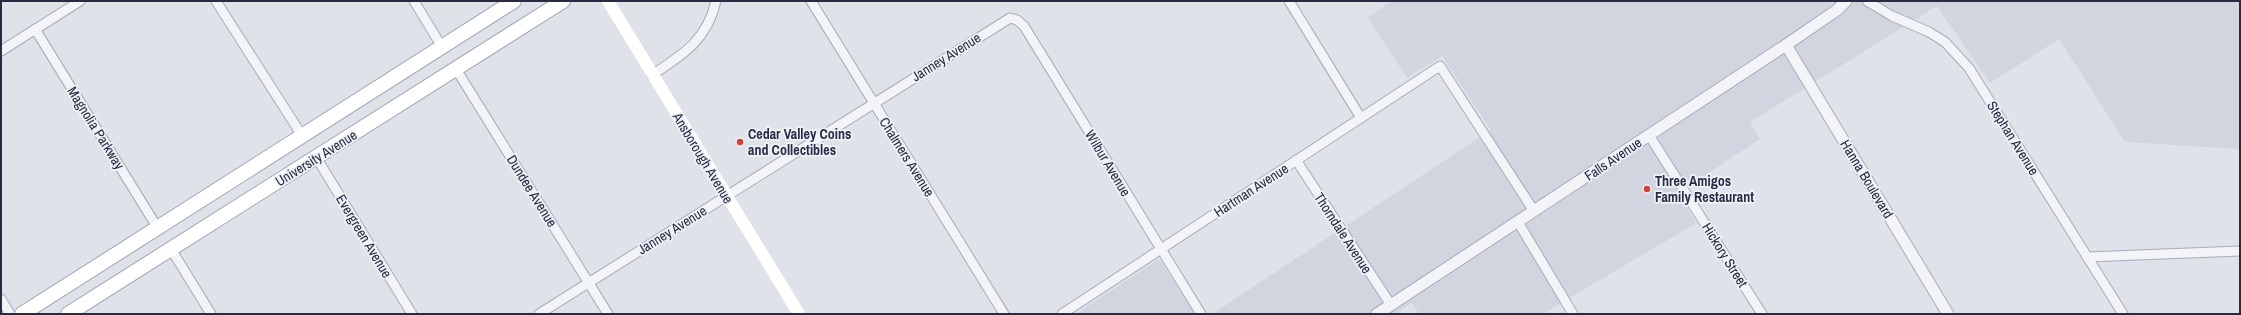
<svg xmlns="http://www.w3.org/2000/svg" width="2241" height="315" font-family="'Archivo Narrow',sans-serif">
<style>
.built{fill:#d2d4df}
.lines{fill:none;stroke-linecap:round;stroke-linejoin:round}
.minor-casing{stroke:#a8abb8;stroke-width:11}
.tertiary-casing{stroke:#a8abb8;stroke-width:13}
.primary-casing{stroke:#9ea3b7;stroke-width:16}
.minor{stroke:#f3f4f8;stroke-width:9}
.tertiary{stroke:#f3f4f8;stroke-width:11}
.secondary{stroke:#fff;stroke-width:12}
.primary{stroke:#fff;stroke-width:14}
.poi-dot{fill:#da3e3a;stroke:#eff1f7;stroke-width:1.5}
.labels{text-anchor:middle;stroke-width:3.5;stroke-linejoin:round;paint-order:stroke}
.street-label{font-size:14px;fill:#272c43;stroke:#eff1f7}
.poi-label{font-size:14px;font-weight:bold;fill:#272c43;stroke:#eff1f7;text-anchor:start}
</style>
<rect width="100%" height="100%" fill="#e0e2ea"/>
<!-- built -->
<g class="built">
<path d="M 1391,1 L 2240,1 L 2240,149 L 2125,142 L 2059,39 L 1990,83 L 1937,6 L 1750,122 L 1760,139 L 1678,193 L 1696,223 L 1543,314 L 1419,314 L 1412,303 L 1395,314 L 1212,314 L 1491,130 L 1442,56 L 1407,78 L 1368,18 Z"/>
<path d="M 1159,259 L 1195,314 L 1076,314 Z"/>
</g>
<g class="lines">
<defs>
<g id="minor">
<path d="M 216,1 L 301,134"/>
<path d="M 414,1 L 442,47"/>
<path d="M 811,1 L 1004,314"/>
<path d="M 1289,1 L 1361,118"/>
<path d="M 1867,1 L 1892,16 L 1929,32 L 1945,42 L 1969,68 L 2123,314"/>
<path d="M 35,29 L 157,227"/>
<path d="M 1,51 L 80,1"/>
<path d="M 456,69 L 608,314"/>
<path d="M 652,75 C 684,54 707,40 716,1"/>
<path d="M 1649,135 L 1762,314"/>
<path d="M 316,157 L 412,314"/>
<path d="M 1296,160 L 1391,305"/>
<path d="M 1518,222 L 1573,314"/>
<path d="M 171,249 L 211,314"/>
<path d="M 2087,257 L 2240,251"/>
<path d="M 1,299 L 10,314"/>
<path d="M 539,314 L 1010,18 L 1017,20 L 1024,26 L 1201,314"/>
<path d="M 1062,314 L 1440,66 L 1534,211"/>
</g>
<g id="tertiary">
<path d="M 1786,45 L 1948,314"/>
<path d="M 1377,314 L 1786,45 L 1837,10 L 1846,1"/>
</g>
<g id="primary">
<path d="M 22,314 L 514,1"/>
<path d="M 68,314 L 563,1"/>
</g>
</defs>
<!-- minor casing -->
<use href="#minor" class="minor-casing"/>
<!-- tertiary casing -->
<use href="#tertiary" class="tertiary-casing"/>
<!-- primary casing -->
<use href="#primary" class="primary-casing"/>
<!-- minor -->
<use href="#minor" class="minor"/>
<!-- tertiary -->
<use href="#tertiary" class="tertiary"/>
<!-- secondary -->
<path class="secondary" d="M 608,1 L 799,314"/>
<!-- primary -->
<use href="#primary" class="primary"/>
</g>
<!-- markers -->
<g class="poi-dot">
<circle cx="740" cy="142" r="4"/>
<circle cx="1647" cy="189" r="4"/>
</g>
<g class="labels">
<!-- street labels -->
<g class="street-label">
<text transform="translate(946 57) rotate(-32)" y="5">Janney Avenue</text>
<text transform="translate(96 128) rotate(58)" y="5">Magnolia Parkway</text>
<text transform="translate(2013 138) rotate(58)" y="5">Stephan Avenue</text>
<text transform="translate(907 157) rotate(58)" y="5">Chalmers Avenue</text>
<text transform="translate(316 158) rotate(-32)" y="5">University Avenue</text>
<text transform="translate(703 158) rotate(59)" y="5">Ansborough Avenue</text>
<text transform="translate(1613 159) rotate(-34)" y="5">Falls Avenue</text>
<text transform="translate(1108 163) rotate(59)" y="5">Wilbur Avenue</text>
<text transform="translate(1867 179) rotate(59)" y="5">Hanna Boulevard</text>
<text transform="translate(1251 190) rotate(-33)" y="5">Hartman Avenue</text>
<text transform="translate(532 191) rotate(58)" y="5">Dundee Avenue</text>
<text transform="translate(672 230) rotate(-32)" y="5">Janney Avenue</text>
<text transform="translate(1343 233) rotate(57)" y="5">Thorndale Avenue</text>
<text transform="translate(364 236) rotate(59)" y="5">Evergreen Avenue</text>
<text transform="translate(1725 255) rotate(58)" y="5">Hickory Street</text>
</g>
<!-- poi labels -->
<g class="poi-label">
<text x="748" y="139">Cedar Valley Coins<tspan x="748" dy="16">and Collectibles</tspan></text>
<text x="1655" y="186">Three Amigos<tspan x="1655" dy="16">Family Restaurant</tspan></text>
</g>
</g>
<!-- border -->
<rect width="2241" height="315" fill="none" stroke="#272c43" stroke-width="4"/>
</svg>
